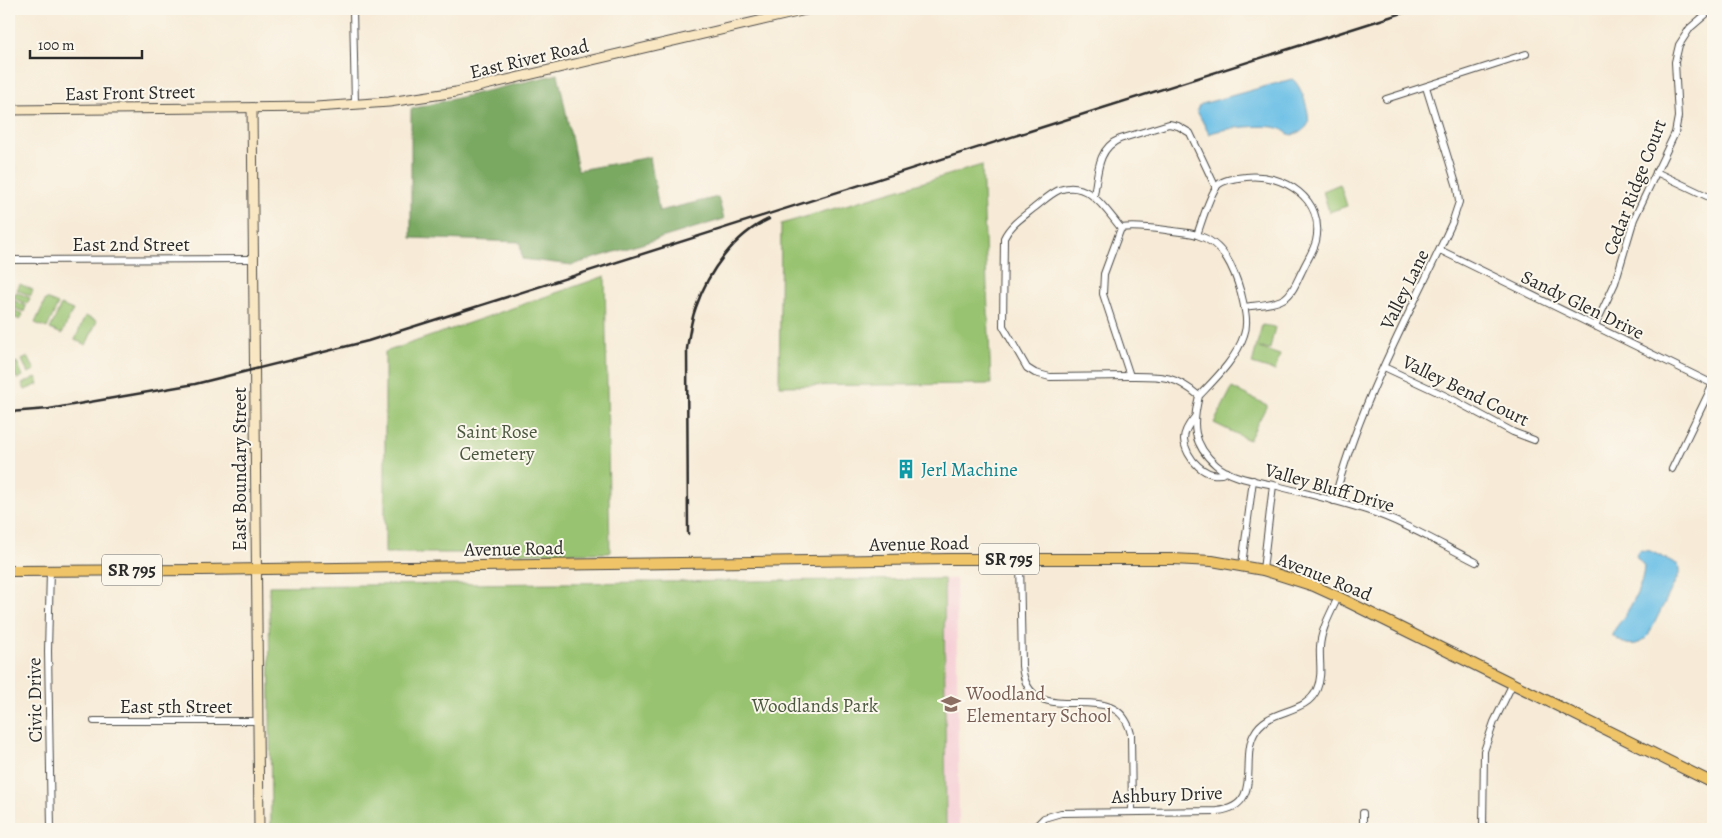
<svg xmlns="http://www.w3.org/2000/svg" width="1722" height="838" font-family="Alegreya,serif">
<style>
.built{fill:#f6cfd6}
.green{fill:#98c370;stroke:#62774e}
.forest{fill:#7aa962;stroke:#526a46}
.water{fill:#6abfe6;stroke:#4a7588}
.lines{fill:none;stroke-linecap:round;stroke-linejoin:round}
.street-casing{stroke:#4a4845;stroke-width:8}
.secondary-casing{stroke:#4a4845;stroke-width:11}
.primary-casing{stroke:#4a4845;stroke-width:12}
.street{stroke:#fff;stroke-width:6}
.secondary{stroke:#f9e7c3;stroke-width:9}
.primary{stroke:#efc469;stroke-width:10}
.rail{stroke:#2b2b2b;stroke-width:2.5}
.labels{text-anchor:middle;stroke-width:4;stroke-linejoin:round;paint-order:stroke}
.shield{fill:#fbf7ec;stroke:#696865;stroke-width:1}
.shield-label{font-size:18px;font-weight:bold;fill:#2b2b2b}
.street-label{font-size:19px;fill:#2b2b2b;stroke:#fbf7ec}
.park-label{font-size:19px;fill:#4c5940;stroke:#fbf7ec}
.culture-label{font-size:19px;fill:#0d838f;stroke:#fbf7ec;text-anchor:start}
.education-label{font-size:19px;fill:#785e54;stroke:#fbf7ec;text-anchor:start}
</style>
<rect width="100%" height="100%" fill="#fbf7ec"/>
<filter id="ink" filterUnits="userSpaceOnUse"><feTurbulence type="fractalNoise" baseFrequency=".02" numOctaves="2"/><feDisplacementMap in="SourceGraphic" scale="10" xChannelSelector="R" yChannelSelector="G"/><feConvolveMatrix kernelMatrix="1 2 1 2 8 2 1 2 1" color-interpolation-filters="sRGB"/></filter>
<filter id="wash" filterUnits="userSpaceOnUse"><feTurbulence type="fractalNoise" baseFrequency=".0096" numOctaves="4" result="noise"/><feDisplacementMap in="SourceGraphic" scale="20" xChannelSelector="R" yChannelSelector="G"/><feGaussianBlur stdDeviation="1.12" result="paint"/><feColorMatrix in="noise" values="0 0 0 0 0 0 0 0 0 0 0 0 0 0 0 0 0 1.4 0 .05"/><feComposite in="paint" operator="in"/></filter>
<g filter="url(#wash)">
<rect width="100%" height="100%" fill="#f7ebd7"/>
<!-- built -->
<path class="built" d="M 944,579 L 956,579 L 959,829 L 946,829 Z"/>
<!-- green -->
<g class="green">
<path d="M 982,165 L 991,384 L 779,386 L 781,224 Z"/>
<path d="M 1340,184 L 1347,206 L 1329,212 L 1323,191 Z"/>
<path d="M 605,276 L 610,553 L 385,553 L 385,352 Z"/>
<path d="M 20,284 L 33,290 L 31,296 L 17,290 Z"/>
<path d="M 16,292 L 30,298 L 27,304 L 14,298 Z"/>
<path d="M 46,299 L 58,304 L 47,328 L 35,323 Z"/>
<path d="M 13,300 L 26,306 L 24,312 L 10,306 Z"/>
<path d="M 61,305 L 73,310 L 62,334 L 50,329 Z"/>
<path d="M 9,308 L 23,314 L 20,320 L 9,315 Z"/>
<path d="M 85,316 L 97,321 L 86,345 L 75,340 Z"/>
<path d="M 1262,325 L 1275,327 L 1270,349 L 1259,348 L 1280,355 L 1275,371 L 1252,364 Z"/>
<path d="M 28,357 L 35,370 L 28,373 L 22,360 Z"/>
<path d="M 17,362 L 23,376 L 17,379 L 11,365 Z"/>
<path d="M 36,377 L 39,384 L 25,390 L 22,384 Z"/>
<path d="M 1232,388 L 1267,405 L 1249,440 L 1214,423 Z"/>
<path d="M 944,579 L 946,829 L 271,829 L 269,586 Z"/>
</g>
<!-- forest -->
<path class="forest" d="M 558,74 L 578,170 L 650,157 L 659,211 L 718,197 L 724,219 L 572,265 L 522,259 L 520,242 L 411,238 L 411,109 Z"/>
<!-- water -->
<g class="water">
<path d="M 1292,79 C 1301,84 1311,114 1308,124 C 1306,130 1297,133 1292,135 C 1286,134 1284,129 1278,128 C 1265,124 1220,128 1209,134 L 1197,111 L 1198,107 L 1202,104 Z"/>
<path d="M 1639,550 L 1650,551 L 1677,564 L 1680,568 L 1680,572 L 1648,636 C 1636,649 1624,646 1612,635 C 1614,629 1619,624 1623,618 C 1633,603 1643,585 1644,566 L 1636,556 Z"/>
</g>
</g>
<g filter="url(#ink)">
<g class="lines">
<defs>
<g id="street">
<path d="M 353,9 L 355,105"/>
<path d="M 1386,99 L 1526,54"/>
<path d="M 1656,172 L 1713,199"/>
<path d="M 1094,195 C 1098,174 1097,148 1120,139 L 1169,124 L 1178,126 L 1190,133 L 1216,188"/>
<path d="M 1121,228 C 1105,209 1088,179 1059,190 C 1050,194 1042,202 1034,208 C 1023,217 1010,225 1004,238 L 1003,326 L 1027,368 L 1035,373 L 1050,377 L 1130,376"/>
<path d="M 1197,235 C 1201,224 1210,193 1218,185 C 1224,179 1238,178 1246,177 C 1284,173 1325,199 1316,241 C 1314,250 1307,260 1303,269 C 1298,278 1294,292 1285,298 C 1274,305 1257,305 1244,307"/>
<path d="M 1440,250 L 1713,384"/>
<path d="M 9,260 L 253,259"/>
<path d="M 1595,326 L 1615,283 L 1634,219 L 1675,133 L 1678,117 L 1675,62 L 1679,45 L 1690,28 L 1712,9"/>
<path d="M 1384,367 L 1446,396 L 1513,432 L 1534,440"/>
<path d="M 1199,396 C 1216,378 1236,359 1244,335 C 1249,322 1244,306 1241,293 C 1234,269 1224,243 1197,235 C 1188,232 1176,232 1166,230 C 1151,228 1136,226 1121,228 L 1104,274 L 1103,294 L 1130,376 C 1162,376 1174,375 1199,396 C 1192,424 1192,444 1216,465 C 1231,478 1255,481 1273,485 C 1304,493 1335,500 1366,510 C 1404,522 1440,544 1476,562"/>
<path d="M 1194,418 C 1189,424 1184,431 1184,439 C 1185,458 1207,482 1227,472"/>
<path d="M 1672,469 L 1713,384"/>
<path d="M 1334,501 C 1359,403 1410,314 1452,223 L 1459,202 L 1457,187 L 1426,87"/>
<path d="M 1020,560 L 1022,666 C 1029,738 1116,670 1131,734 L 1132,812"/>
<path d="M 1242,565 L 1253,480"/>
<path d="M 50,570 L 48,651 L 51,829"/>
<path d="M 1263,570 L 1273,485"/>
<path d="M 94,721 L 257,721"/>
<path d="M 1363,813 L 1363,829"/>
<path d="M 1033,829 L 1044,818 L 1061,813 L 1217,811 C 1264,807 1240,760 1254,734 C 1267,707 1306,716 1317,689 C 1323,675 1319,661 1320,647 C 1321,629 1331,613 1338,597"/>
<path d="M 1483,829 L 1484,751 L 1494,722 L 1513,683"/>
</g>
<g id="secondary">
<path d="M 252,108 L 259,829"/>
<path d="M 9,110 L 316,107 L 389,102 L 456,92 L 810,9"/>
</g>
<path id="primary" d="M 9,571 L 202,570 L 949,559 L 1173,559 L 1212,561 L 1263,570 L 1314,586 L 1338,597 L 1713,783"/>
</defs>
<!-- street casing -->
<use href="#street" class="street-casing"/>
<!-- secondary casing -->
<use href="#secondary" class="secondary-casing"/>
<!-- primary casing -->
<use href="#primary" class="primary-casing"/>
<!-- street -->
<use href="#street" class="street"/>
<!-- secondary -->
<use href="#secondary" class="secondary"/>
<!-- primary -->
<use href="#primary" class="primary"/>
<!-- rail -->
<g class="rail">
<path d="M 9,412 L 49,409 L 195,384 L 368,341 L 1415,9"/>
<path d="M 688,534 L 687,349 C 689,335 691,320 696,307 C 708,272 734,235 769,219"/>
</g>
</g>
</g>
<!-- icons -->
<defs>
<symbol id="building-bare" viewBox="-9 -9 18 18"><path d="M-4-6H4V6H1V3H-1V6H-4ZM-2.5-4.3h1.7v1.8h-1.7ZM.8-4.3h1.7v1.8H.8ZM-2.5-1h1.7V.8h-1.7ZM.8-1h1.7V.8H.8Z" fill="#0f9aa8" stroke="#fbf7ec" stroke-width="2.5" paint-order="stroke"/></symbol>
<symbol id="school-bare" viewBox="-9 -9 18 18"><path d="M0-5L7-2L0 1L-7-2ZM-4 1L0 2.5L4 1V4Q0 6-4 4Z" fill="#8d6e63" stroke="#fbf7ec" stroke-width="2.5" paint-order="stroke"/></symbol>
</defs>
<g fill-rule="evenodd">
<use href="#building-bare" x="892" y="455" width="28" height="28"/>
<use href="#school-bare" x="937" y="690" width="28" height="28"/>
</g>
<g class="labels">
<!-- shield labels -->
<g class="shield">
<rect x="979" y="543.5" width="60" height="31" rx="4"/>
<rect x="102" y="554.5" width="60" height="31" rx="4"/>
</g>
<g class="shield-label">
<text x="1009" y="565">SR 795</text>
<text x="132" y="576">SR 795</text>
</g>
<!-- street labels -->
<g class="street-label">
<text transform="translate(529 58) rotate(-13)" y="7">East River Road</text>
<text transform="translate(130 92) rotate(-1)" y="7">East Front Street</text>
<text transform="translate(1634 187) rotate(-69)" y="7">Cedar Ridge Court</text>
<text x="131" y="251">East 2nd Street</text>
<text transform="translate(1404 289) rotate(-64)" y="7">Valley Lane</text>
<text transform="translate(1583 304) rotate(26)" y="7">Sandy Glen Drive</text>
<text transform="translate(1466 390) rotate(26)" y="7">Valley Bend Court</text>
<text transform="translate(239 469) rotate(-90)" y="7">East Boundary Street</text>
<text transform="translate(1330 487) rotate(16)" y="7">Valley Bluff Drive</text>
<text transform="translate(919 543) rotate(-1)" y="7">Avenue Road</text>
<text transform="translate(514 548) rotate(-1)" y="7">Avenue Road</text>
<text transform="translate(1325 576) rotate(22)" y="7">Avenue Road</text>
<text transform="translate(34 700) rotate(-91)" y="7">Civic Drive</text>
<text x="176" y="713">East 5th Street</text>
<text transform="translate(1167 794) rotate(-2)" y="7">Ashbury Drive</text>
</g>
<!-- park labels -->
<g class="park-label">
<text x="497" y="438">Saint Rose<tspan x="497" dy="22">Cemetery</tspan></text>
<text x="815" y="712">Woodlands Park</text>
</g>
<!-- culture labels -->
<g class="culture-label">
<text x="921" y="476">Jerl Machine</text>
</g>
<!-- education labels -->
<g class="education-label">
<text x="966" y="700">Woodland<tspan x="966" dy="22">Elementary School</tspan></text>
</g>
</g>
<!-- margin -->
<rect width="1722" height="838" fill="none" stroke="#fbf7ec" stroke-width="30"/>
<!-- scale -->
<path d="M30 50v8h112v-8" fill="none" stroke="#2b2b2b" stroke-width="2.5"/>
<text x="38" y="50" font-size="15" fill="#2b2b2b" stroke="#fbf7ec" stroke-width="4" paint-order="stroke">100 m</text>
</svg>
